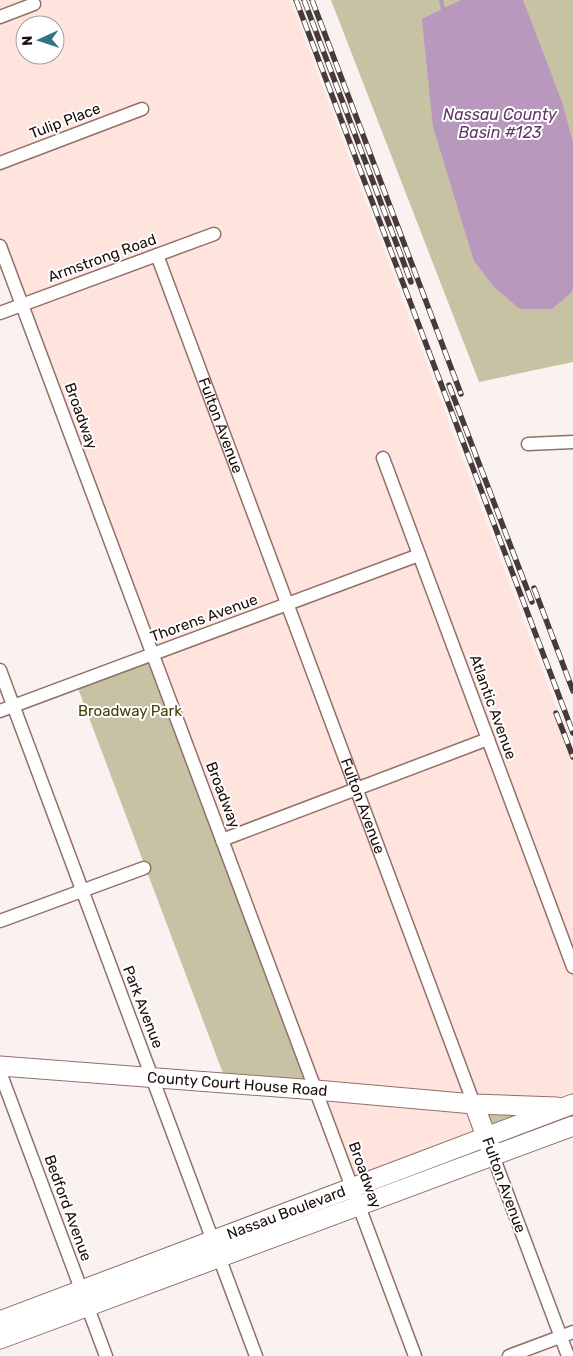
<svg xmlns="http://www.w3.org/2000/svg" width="573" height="1356" font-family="Rubik,sans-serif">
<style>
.built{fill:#ffe3dd;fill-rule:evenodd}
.green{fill:#c6c2a3}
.water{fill:#b898bd}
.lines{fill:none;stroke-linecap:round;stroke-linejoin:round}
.stream{stroke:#b898bd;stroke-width:4}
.minor-casing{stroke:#917069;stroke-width:15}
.secondary-casing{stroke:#917069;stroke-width:21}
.minor{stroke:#fff;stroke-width:12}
.secondary{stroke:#fff;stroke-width:19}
.rail-casing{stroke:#473b39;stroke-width:5.5}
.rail{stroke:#fff;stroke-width:4;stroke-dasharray:11;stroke-linecap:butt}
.labels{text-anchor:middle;stroke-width:4;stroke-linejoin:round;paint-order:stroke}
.street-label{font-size:15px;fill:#1a0d0b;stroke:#fff}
.park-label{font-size:15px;fill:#453d01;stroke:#fff}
.water-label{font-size:16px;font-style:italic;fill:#623868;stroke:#fff}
</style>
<rect width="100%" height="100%" fill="#faf2f0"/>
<!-- built -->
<path class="built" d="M 0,0 L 290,0 L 573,752 L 573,1104 L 352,1188 L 0,246 ZM 25,25 L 55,25 L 55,55 L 25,55 Z"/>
<!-- green -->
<g class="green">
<path d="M 331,0 L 573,0 L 573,362 L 479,382 Z"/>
<path d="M 153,654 L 316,1090 L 227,1084 L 76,683 Z"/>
<path d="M 477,1106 L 553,1109 L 487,1133 Z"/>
<path d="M 573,1110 L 573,1119 L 516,1140 L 503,1138 Z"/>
</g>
<!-- water -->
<path class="water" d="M 461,0 L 523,0 L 562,102 L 573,143 L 573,288 L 571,293 L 552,309 L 520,309 L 495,288 L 474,261 L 433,127 L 422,19 Z"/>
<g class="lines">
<!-- stream -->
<path class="stream" d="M 441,0 L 443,9"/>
<defs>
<g id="minor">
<path d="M 0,17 L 34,4"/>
<path d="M 0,163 L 142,109"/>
<path d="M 0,246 L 415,1356"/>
<path id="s1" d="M 157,255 L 474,1104"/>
<path d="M 0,313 L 214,234"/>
<path d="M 528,444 L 573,442"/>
<path d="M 383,458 L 573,967"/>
<path d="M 0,670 L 256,1356"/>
<path d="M 0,711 L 419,555"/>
<path d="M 222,840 L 488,739"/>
<path d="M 0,921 L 144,868"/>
<path d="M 0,1072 L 106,1356"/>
<path d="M 493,1156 L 568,1356"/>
<path d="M 509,1356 L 573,1332"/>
</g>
<g id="secondary">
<path id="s2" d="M 0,1066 L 316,1090 L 474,1104 L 557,1107"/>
<path d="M 474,1104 L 490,1147"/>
<path id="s3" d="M 0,1321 L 573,1104"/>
<path d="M 0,1339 L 573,1126"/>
</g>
</defs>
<!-- minor casing -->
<use href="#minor" class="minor-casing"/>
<!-- secondary casing -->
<use href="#secondary" class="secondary-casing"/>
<!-- minor -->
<use href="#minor" class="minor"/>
<!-- secondary -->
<use href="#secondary" class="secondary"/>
<defs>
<g id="rail">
<path d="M 296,0 L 573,733"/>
<path d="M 304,0 L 411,282"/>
<path d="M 312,0 L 461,394"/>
<path d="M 449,385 L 532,602"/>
<path d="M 534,588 L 573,691"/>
<path d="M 556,713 L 573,757"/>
</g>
</defs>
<!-- rail casing -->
<use href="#rail" class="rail-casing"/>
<!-- rail -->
<use href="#rail" class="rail"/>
</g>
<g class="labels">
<!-- street labels -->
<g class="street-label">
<text transform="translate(65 121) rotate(-21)" y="5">Tulip Place</text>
<text transform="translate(102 258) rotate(-20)" y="5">Armstrong Road</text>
<text transform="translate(81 416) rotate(70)" y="5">Broadway</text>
<text dy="5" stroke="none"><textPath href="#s1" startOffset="182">Fulton Avenue</textPath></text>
<text transform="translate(204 618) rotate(-20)" y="5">Thorens Avenue</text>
<text transform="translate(493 707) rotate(70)" y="5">Atlantic Avenue</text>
<text transform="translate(223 795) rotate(69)" y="5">Broadway</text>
<text dy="5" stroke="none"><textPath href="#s1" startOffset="588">Fulton Avenue</textPath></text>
<text transform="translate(143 1007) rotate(69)" y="5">Park Avenue</text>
<text dy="5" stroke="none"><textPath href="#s2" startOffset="238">County Court House Road</textPath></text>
<text transform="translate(365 1175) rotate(70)" y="5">Broadway</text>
<text transform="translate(504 1185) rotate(70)" y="5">Fulton Avenue</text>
<text transform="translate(68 1208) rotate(70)" y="5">Bedford Avenue</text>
<text dy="5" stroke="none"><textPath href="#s3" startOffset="306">Nassau Boulevard</textPath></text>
</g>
<!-- park labels -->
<g class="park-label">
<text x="130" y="716">Broadway Park</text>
</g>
<!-- water labels -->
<g class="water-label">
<text x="500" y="120">Nassau County<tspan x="500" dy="18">Basin #123</tspan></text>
</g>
</g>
<!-- north arrow -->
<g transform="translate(40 40) rotate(267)"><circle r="24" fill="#ffffff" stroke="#a39e9d"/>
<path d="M0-4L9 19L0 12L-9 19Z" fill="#337587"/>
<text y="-8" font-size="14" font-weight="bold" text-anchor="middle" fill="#1a0d0b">N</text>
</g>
</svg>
